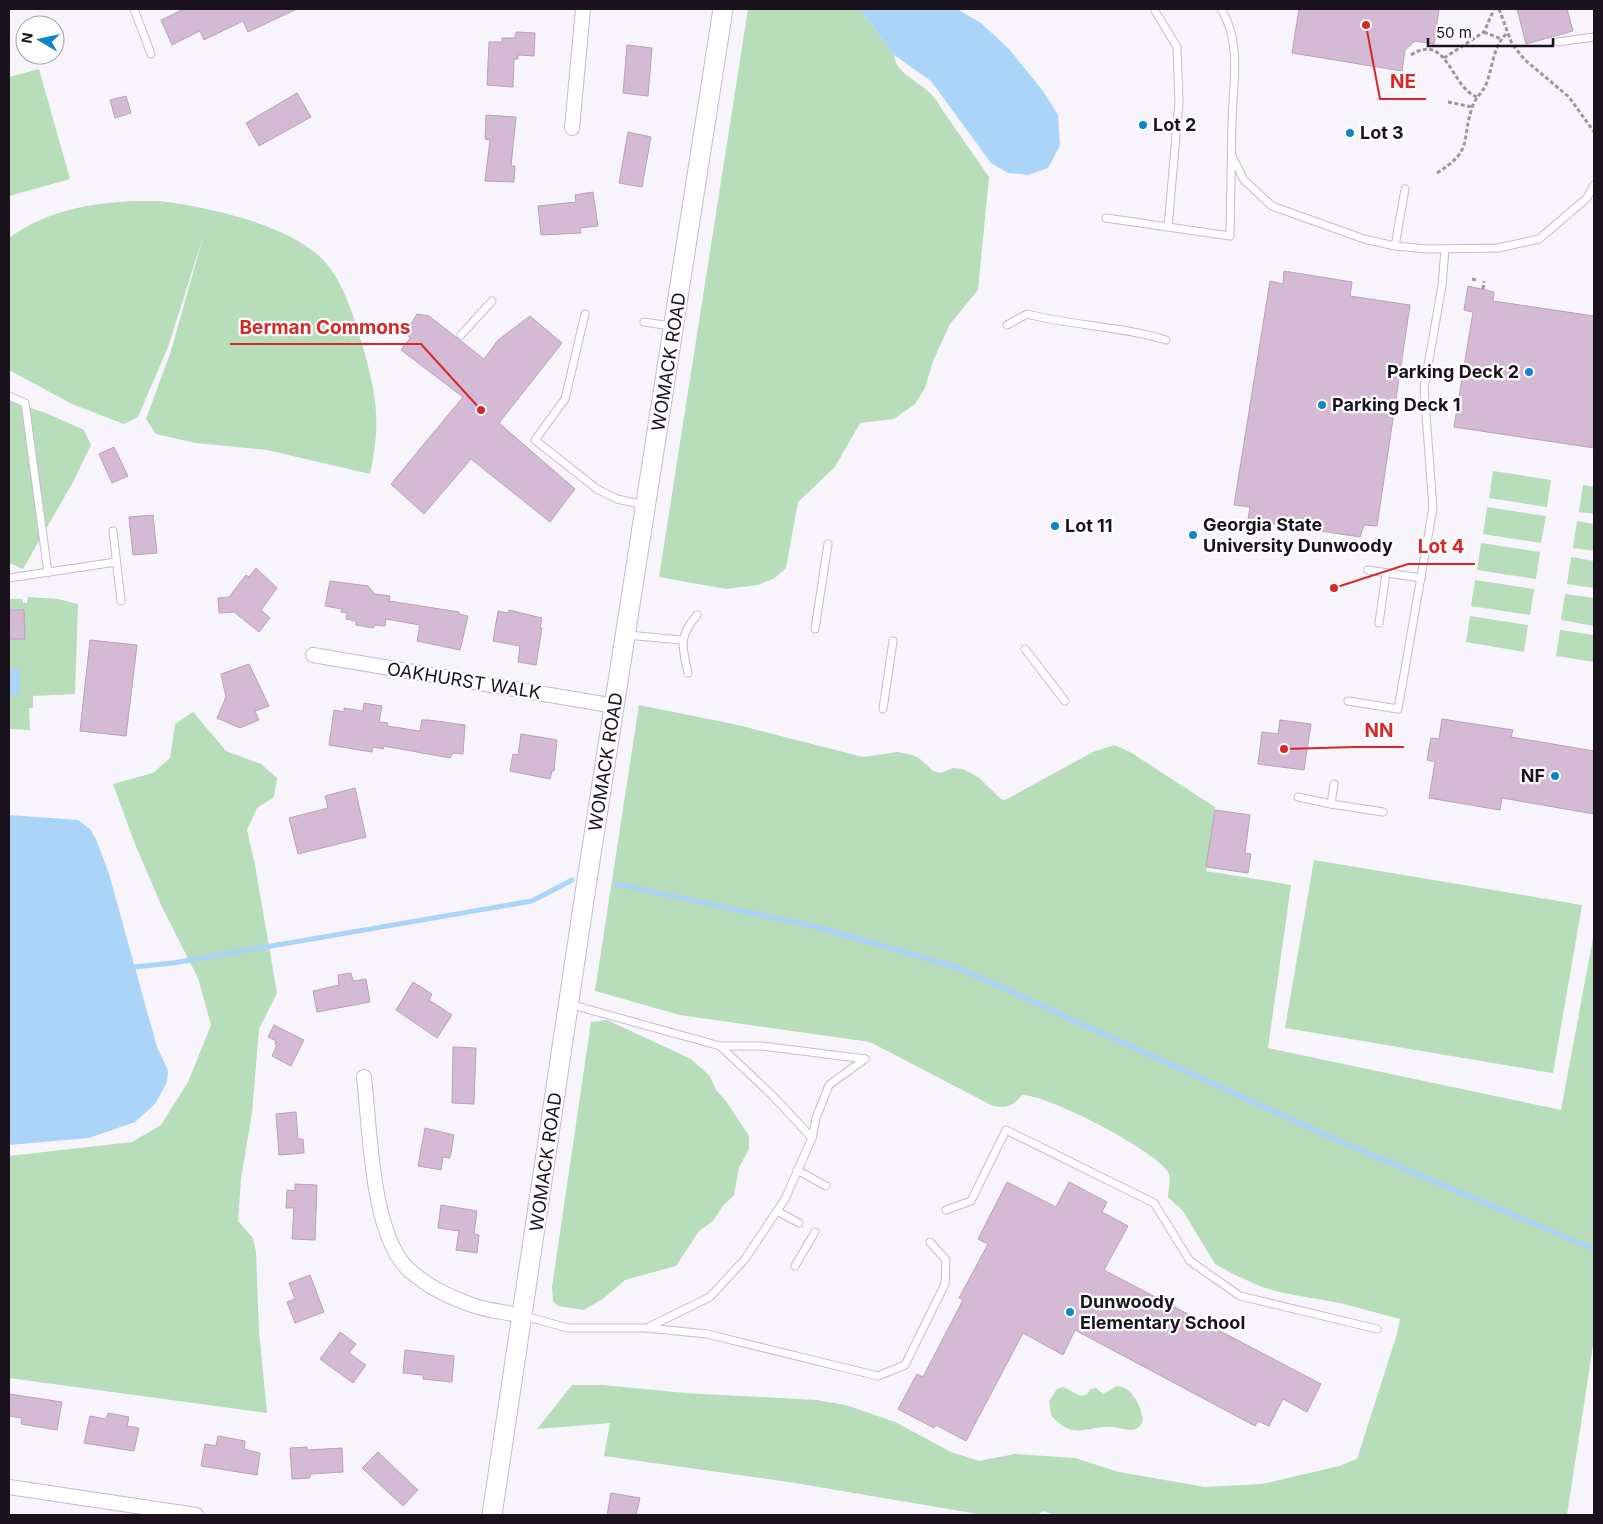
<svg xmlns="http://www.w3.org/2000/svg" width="1603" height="1524" font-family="Inter,sans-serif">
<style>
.green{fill:#b7ddba}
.water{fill:#aad5f9}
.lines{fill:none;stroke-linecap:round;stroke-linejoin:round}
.stream{stroke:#aad5f9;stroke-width:5}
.building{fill:#d4bad5;stroke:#baa1bb}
.lane-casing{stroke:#c9b8d7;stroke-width:9}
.street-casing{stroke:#c9b8d7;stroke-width:16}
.secondary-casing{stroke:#c9b8d7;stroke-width:21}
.path{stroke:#9c969f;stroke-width:3;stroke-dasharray:4 2.5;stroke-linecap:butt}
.lane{stroke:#fff;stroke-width:7}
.street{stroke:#fff;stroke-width:14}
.secondary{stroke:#fff;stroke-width:19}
.poi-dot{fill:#0e86ce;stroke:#fff;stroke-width:2}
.labels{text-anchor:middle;stroke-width:4.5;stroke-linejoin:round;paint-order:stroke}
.poi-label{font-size:18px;font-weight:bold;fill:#1a131e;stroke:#fff;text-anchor:start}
.street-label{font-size:18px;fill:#1a131e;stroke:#fff}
.leader{fill:none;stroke:#d62828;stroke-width:2}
.callout-dot{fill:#d62828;stroke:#fff;stroke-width:2}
.callout-label{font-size:19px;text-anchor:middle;font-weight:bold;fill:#d62828;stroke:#fff;stroke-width:4.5;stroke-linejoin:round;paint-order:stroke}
</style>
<rect width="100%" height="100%" fill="#f8f4fb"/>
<!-- green -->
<g class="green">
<path d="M 748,9 L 860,9 L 894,55 C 897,79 928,81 941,108 L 989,177 L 978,290 L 950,324 L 933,361 L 925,388 L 915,404 L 894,419 L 860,423 L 835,467 L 798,502 L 786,568 L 775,578 L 758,585 L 726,589 L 659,577 Z"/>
<path d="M 39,69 L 70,179 L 9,196 L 9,77 Z"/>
<path d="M 160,201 C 208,207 299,226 329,267 C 346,289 355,321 363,347 C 377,397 381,422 370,474 L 267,450 L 196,443 L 156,434 L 146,419 L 171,351 L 204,234 L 168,347 L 138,417 L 124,424 L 72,404 L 9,370 L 9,238 C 52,206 108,200 160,201 Z"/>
<path d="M 9,401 L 46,413 L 84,430 L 91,445 L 73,482 L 23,569 L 9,563 Z"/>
<path d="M 1493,471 L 1551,480 L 1547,507 L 1489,498 Z"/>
<path d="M 1583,485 L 1594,487 L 1594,514 L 1579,512 Z"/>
<path d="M 1487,507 L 1546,516 L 1541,543 L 1483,534 Z"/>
<path d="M 1577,521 L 1594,524 L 1594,551 L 1573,548 Z"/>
<path d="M 1481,543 L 1540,552 L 1536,579 L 1477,570 Z"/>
<path d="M 1571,557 L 1594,561 L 1594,588 L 1567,584 Z"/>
<path d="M 1475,580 L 1534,589 L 1530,615 L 1471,606 Z"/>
<path d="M 1565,594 L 1594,598 L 1594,626 L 1561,620 Z"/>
<path d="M 28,597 L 58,599 L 78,604 L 75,694 L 33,696 L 33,708 L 29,708 L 30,730 L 9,729 L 9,602 L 10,599 L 23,599 L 23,603 L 27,603 Z"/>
<path d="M 1470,616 L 1528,625 L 1524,652 L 1466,642 Z"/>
<path d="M 1560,630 L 1594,635 L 1594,662 L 1556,656 Z"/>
<path d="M 639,705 L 738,725 L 863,757 L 897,752 L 909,754 L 919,758 L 933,771 L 941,773 L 953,768 L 963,769 L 978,777 L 1001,799 L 1005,800 L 1093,752 L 1114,745 L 1130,752 L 1215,807 L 1206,871 L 1291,885 L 1268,1048 L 1561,1110 L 1594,933 L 1594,1339 L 1567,1515 L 1054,1515 L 1043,1511 L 1037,1515 L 984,1515 L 789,1482 L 604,1456 L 610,1423 L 537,1429 L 572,1385 L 603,1385 L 685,1393 L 816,1400 L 846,1405 L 895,1422 L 951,1452 L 979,1461 L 1015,1454 L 1075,1458 L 1119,1472 L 1205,1487 L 1262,1484 L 1339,1466 L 1357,1459 L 1397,1334 L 1400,1319 L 1340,1303 L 1283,1293 L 1262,1287 L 1235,1275 L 1215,1264 L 1183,1211 L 1168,1197 C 1168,1191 1171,1180 1169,1174 C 1160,1152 1046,1094 1022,1095 C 1013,1107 1006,1108 993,1106 L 870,1042 L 680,1015 L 595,991 Z"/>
<path d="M 193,712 L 226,751 L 261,764 L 277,778 L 274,797 L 257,808 L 247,830 L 255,865 L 277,993 L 259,1029 L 252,1113 L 241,1179 L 238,1221 L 253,1238 L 256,1252 L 259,1331 L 267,1413 L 9,1378 L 9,1156 L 132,1142 L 161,1125 L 188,1082 L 211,1025 L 198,978 L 162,907 L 135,844 L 113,784 L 153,773 L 170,758 L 175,724 Z"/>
<path d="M 1314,860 L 1582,905 L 1553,1073 L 1285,1028 Z"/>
<path d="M 607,1020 L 691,1059 L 710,1076 L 716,1090 L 726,1101 L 749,1136 L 749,1149 L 739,1167 L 734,1195 L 722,1207 L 713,1221 L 699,1231 L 676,1266 L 625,1280 L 604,1298 L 584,1310 L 558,1306 L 553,1301 L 552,1287 L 591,1022 Z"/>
<path d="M 1117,1386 C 1133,1387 1141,1407 1143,1420 C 1138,1436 1125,1428 1113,1427 C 1088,1425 1073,1442 1051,1415 L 1049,1401 L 1057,1389 L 1063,1387 L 1081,1396 L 1087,1394 L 1091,1389 L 1096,1388 L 1103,1394 Z"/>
</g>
<!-- water -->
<g class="water">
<path d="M 860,9 L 957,9 L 981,23 L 1009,49 L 1043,91 L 1058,115 L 1060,146 L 1048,168 L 1028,175 L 1008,173 L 991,163 L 931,81 L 894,55 Z"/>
<rect x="9" y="669" width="11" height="26"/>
<path d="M 9,815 L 78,820 L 90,829 L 96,839 L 109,874 L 157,1047 L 168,1070 L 167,1082 L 155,1104 L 135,1122 L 89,1138 L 9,1145 Z"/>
</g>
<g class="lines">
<!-- stream -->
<g class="stream">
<path d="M 616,884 L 817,927 L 959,968 L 1339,1141 L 1594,1249"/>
<path d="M 134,967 L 173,963 L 532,901 L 572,880"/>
</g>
</g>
<!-- building -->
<g class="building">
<path d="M 184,9 L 297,9 L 248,32 L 243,21 L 204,40 L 200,31 L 172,45 L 161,20 Z"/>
<path d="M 1299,9 L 1439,9 L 1434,44 L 1415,41 L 1405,50 L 1402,71 L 1292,53 Z"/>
<path d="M 1517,9 L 1567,9 L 1573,31 L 1526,44 Z"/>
<path d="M 516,32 L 535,33 L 534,56 L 518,55 L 518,59 L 514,59 L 513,87 L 487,85 L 489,42 L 502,42 L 502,38 L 515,38 Z"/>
<path d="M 627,45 L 652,48 L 648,96 L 623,93 Z"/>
<path d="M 297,93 L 311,117 L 259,146 L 246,123 Z"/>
<path d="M 126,96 L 131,113 L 115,118 L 110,100 Z"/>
<path d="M 486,115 L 516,117 L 511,166 L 515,166 L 514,182 L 485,181 L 490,140 L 485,139 Z"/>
<path d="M 628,132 L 651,137 L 642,187 L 619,183 Z"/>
<path d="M 593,192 L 598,226 L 580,228 L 581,233 L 541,235 L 538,206 L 576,202 L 575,195 Z"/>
<path d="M 1284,271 L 1352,282 L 1350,296 L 1410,305 L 1377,526 L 1364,525 L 1360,537 L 1248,520 L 1250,507 L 1234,505 L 1270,281 L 1283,284 Z"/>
<path d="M 1468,286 L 1494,292 L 1493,301 L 1594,316 L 1594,448 L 1454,427 L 1473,312 L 1464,310 Z"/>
<path d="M 417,314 L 429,316 L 484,359 L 498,340 L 530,316 L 562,343 L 499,423 L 575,489 L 550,522 L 471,459 L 424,514 L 391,484 L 463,397 L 401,350 L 410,338 L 406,333 Z"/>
<path d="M 114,447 L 128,476 L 112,483 L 99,454 Z"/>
<path d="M 153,515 L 157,553 L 133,555 L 129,517 Z"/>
<path d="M 256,568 L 277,588 L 261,610 L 270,618 L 259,632 L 234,612 L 219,613 L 218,598 L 229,597 L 246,575 L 249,577 Z"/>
<path d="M 330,581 L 368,586 L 375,594 L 390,596 L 389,601 L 459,612 L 459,614 L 468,616 L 460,650 L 417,641 L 420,625 L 386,619 L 385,626 L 375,625 L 373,628 L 356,625 L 356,621 L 346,619 L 347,613 L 341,612 L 342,609 L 325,606 Z"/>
<path d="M 9,610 L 24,610 L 25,639 L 9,639 Z"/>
<path d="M 509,610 L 542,618 L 540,628 L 542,628 L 536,665 L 518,662 L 520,646 L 493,641 L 498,611 L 508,613 Z"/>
<path d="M 90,640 L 137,645 L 126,736 L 80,731 Z"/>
<path d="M 249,664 L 269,706 L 255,711 L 259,720 L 240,728 L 217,718 L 226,697 L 221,674 Z"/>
<path d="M 364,703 L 382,706 L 379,722 L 388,723 L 387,726 L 420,731 L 422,720 L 429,720 L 465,725 L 463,754 L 453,753 L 450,758 L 384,746 L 383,749 L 373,747 L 372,752 L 329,745 L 334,710 L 344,712 L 344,708 L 363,711 Z"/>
<path d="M 1442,719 L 1513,730 L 1511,737 L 1594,751 L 1594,814 L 1502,798 L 1500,810 L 1429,798 L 1435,762 L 1427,760 L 1431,738 L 1439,739 Z"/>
<path d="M 1280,720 L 1311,724 L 1304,770 L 1258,764 L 1262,732 L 1278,734 Z"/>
<path d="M 521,734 L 557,740 L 554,771 L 552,771 L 550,779 L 510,771 L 513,754 L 518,755 Z"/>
<path d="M 355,788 L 366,837 L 298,854 L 289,818 L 328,808 L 325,796 Z"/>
<path d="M 1215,810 L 1250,815 L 1245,853 L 1251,854 L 1248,873 L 1206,867 Z"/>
<path d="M 351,973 L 353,981 L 366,979 L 370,1002 L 317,1012 L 313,991 L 339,985 L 338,975 Z"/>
<path d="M 413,982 L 432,994 L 429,1000 L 452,1015 L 437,1038 L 396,1010 Z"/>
<path d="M 274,1025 L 304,1040 L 291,1066 L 272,1056 L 277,1045 L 275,1044 L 276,1041 L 268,1037 Z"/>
<path d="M 453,1047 L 476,1048 L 474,1104 L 452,1103 Z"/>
<path d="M 296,1112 L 298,1139 L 303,1139 L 304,1153 L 279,1155 L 276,1114 Z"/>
<path d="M 425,1128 L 454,1135 L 450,1158 L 443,1157 L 441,1170 L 418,1166 Z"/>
<path d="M 1007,1182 L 1056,1207 L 1069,1182 L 1107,1202 L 1102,1212 L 1128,1226 L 1104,1270 L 1321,1384 L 1307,1412 L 1283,1399 L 1269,1426 L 1258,1421 L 1255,1426 L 1075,1330 L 1063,1355 L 1023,1333 L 966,1441 L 936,1425 L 934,1428 L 898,1409 L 917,1374 L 923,1377 L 963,1300 L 959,1298 L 988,1244 L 978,1239 Z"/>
<path d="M 295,1184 L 317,1185 L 315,1240 L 292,1239 L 294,1208 L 286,1208 L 287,1190 L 295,1191 Z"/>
<path d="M 441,1205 L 477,1211 L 474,1234 L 479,1235 L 477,1253 L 456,1250 L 459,1231 L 438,1228 Z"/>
<path d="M 310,1275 L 324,1312 L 295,1323 L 287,1302 L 295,1299 L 289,1283 Z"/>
<path d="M 340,1332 L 356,1344 L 349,1353 L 366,1365 L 353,1383 L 320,1359 Z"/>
<path d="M 405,1350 L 454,1356 L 452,1382 L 423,1379 L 423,1375 L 403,1373 Z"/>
<path d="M 9,1394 L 62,1402 L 57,1430 L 21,1424 L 22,1418 L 9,1416 Z"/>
<path d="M 108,1413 L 129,1417 L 127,1426 L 139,1428 L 134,1451 L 84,1443 L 90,1416 L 106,1419 Z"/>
<path d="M 218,1436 L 245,1441 L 244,1449 L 260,1453 L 257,1475 L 201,1466 L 205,1444 L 216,1446 Z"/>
<path d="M 307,1447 L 307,1450 L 342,1448 L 343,1472 L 310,1474 L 310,1478 L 292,1479 L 290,1448 Z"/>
<path d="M 378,1452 L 418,1490 L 403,1506 L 362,1468 Z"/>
<path d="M 611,1493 L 640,1498 L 636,1515 L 607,1515 Z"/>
</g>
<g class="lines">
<defs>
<g id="lane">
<path d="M 134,9 L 151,54"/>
<path d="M 1154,9 L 1177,47 L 1179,102 L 1168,227"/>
<path d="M 1558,42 L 1594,37"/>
<path d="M 1232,156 L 1244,180 L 1272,206 L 1364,239 L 1395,246 L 1427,249 L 1498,248 L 1539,239 L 1587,198 L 1594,185"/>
<path d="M 1106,218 L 1230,236 C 1231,198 1231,159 1232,121 C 1233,84 1242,42 1221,9"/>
<path d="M 1395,246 L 1405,189"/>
<path d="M 585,314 L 565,399 L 535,440 L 597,489 L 617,499 L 644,505"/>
<path d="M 644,322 L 671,326"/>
<path d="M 1007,325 L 1027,314 C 1073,326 1121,326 1166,340"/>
<path d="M 461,335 L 492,301"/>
<path d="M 9,396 L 25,403 L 48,573"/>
<path d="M 113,531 L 121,601"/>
<path d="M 1368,570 L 1421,578"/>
<path d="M 9,578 L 116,562"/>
<path d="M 1379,623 L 1386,573"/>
<path d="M 815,629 L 828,544"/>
<path d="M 627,635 L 681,640"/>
<path d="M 1025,649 L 1065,701"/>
<path d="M 688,673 C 682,646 678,637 697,615"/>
<path d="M 1348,701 L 1398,709 L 1433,508 L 1424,388 L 1442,286 L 1445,249"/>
<path d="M 883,709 L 893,641"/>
<path d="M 1334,784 L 1331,804 L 1383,812"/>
<path d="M 1298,797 L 1331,804"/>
<path d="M 569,1004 L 720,1046 L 762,1046 L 865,1059"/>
<path d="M 720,1046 L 773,1096 L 812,1138"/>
<path d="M 797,1170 L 826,1186"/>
<path d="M 946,1210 L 971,1201 L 1006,1130 L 1154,1203 L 1190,1261 L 1240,1296 L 1377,1329"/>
<path d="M 777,1211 L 799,1223"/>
<path d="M 795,1266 L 815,1232"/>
<path d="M 524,1316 L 568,1328 L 647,1328 L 707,1334 L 878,1376 L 905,1365 L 945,1284 L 946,1260 L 930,1242"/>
<path d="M 647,1328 L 710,1297 L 745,1259 L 785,1199 L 812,1138 L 816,1118 L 829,1085 L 865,1059"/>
</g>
<g id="street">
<path d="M 572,128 L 583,9"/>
<path d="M 313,655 L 615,706"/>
<path d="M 364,1077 C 370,1128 371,1229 406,1267 C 423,1284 449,1297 472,1305 C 488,1311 507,1312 523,1316"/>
<path d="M 9,1487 L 196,1515"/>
</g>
<path id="secondary" d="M 492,1515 L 587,880 L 723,9"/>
</defs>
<!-- lane casing -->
<use href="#lane" class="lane-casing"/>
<!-- street casing -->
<use href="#street" class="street-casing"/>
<!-- secondary casing -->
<use href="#secondary" class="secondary-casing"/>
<!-- path -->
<g class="path">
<path d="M 1499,9 L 1512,44 L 1525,60 L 1569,97 L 1594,132"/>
<path d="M 1484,32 L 1501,39"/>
<path d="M 1411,55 C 1447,31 1451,88 1477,97"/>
<path d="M 1444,58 L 1484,32 L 1494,9"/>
<path d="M 1448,102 L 1472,107"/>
<path d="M 1437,173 C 1475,149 1460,141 1473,105 C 1476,97 1484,91 1487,82 C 1493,65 1493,47 1507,33"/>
<path d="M 1472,279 L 1476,280"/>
<path d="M 1483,289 L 1484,281"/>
</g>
<!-- lane -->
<use href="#lane" class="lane"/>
<!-- street -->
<use href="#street" class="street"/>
<!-- secondary -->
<use href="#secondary" class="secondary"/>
</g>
<!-- markers -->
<g class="poi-dot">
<circle cx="1143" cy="125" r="5"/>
<circle cx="1350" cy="133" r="5"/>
<circle cx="1529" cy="372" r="5"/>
<circle cx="1322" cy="405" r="5"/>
<circle cx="1055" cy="526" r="5"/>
<circle cx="1193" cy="535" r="5"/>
<circle cx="1555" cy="776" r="5"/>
<circle cx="1070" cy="1312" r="5"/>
</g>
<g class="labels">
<!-- poi labels -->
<g class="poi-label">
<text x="1153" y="131">Lot 2</text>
<text x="1360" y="139">Lot 3</text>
<text x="1519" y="378" text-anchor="end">Parking Deck 2</text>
<text x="1332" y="411">Parking Deck 1</text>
<text x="1203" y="531">Georgia State<tspan x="1203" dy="21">University Dunwoody</tspan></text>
<text x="1065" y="532">Lot 11</text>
<text x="1545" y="782" text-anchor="end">NF</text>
<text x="1080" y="1308">Dunwoody<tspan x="1080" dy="21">Elementary School</tspan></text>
</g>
<!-- street labels -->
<g class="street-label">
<text transform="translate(669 362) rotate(-81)" y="6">WOMACK ROAD</text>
<text transform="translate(464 681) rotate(9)" y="6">OAKHURST WALK</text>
<text transform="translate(606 762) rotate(-81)" y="6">WOMACK ROAD</text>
<text transform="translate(546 1162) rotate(-82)" y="6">WOMACK ROAD</text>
</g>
</g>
<!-- callouts -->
<path class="leader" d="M1366 25L1380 99H1426M481 410L421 344H230M1334 588L1408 564H1475M1284 749L1355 747H1404"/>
<g class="callout-dot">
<circle cx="1366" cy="25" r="5"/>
<circle cx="481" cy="410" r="5"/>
<circle cx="1334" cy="588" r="5"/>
<circle cx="1284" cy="749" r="5"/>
</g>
<g class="callout-label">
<text x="1403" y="88">NE</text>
<text x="325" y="334">Berman Commons</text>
<text x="1441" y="553">Lot 4</text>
<text x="1379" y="737">NN</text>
</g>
<!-- border -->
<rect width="1603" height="1524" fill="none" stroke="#1a131e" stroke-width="20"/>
<!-- north arrow -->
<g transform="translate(40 40) rotate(279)"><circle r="24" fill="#ffffff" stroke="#a3a1a5"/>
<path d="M0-4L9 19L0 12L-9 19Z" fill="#0e86ce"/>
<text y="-8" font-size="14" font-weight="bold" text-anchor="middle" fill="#1a131e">N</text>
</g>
<!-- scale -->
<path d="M1428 38v8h125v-8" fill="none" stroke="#1a131e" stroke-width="2.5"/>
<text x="1436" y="38" font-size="15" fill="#1a131e" stroke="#ffffff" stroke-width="4" paint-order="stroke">50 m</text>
</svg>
